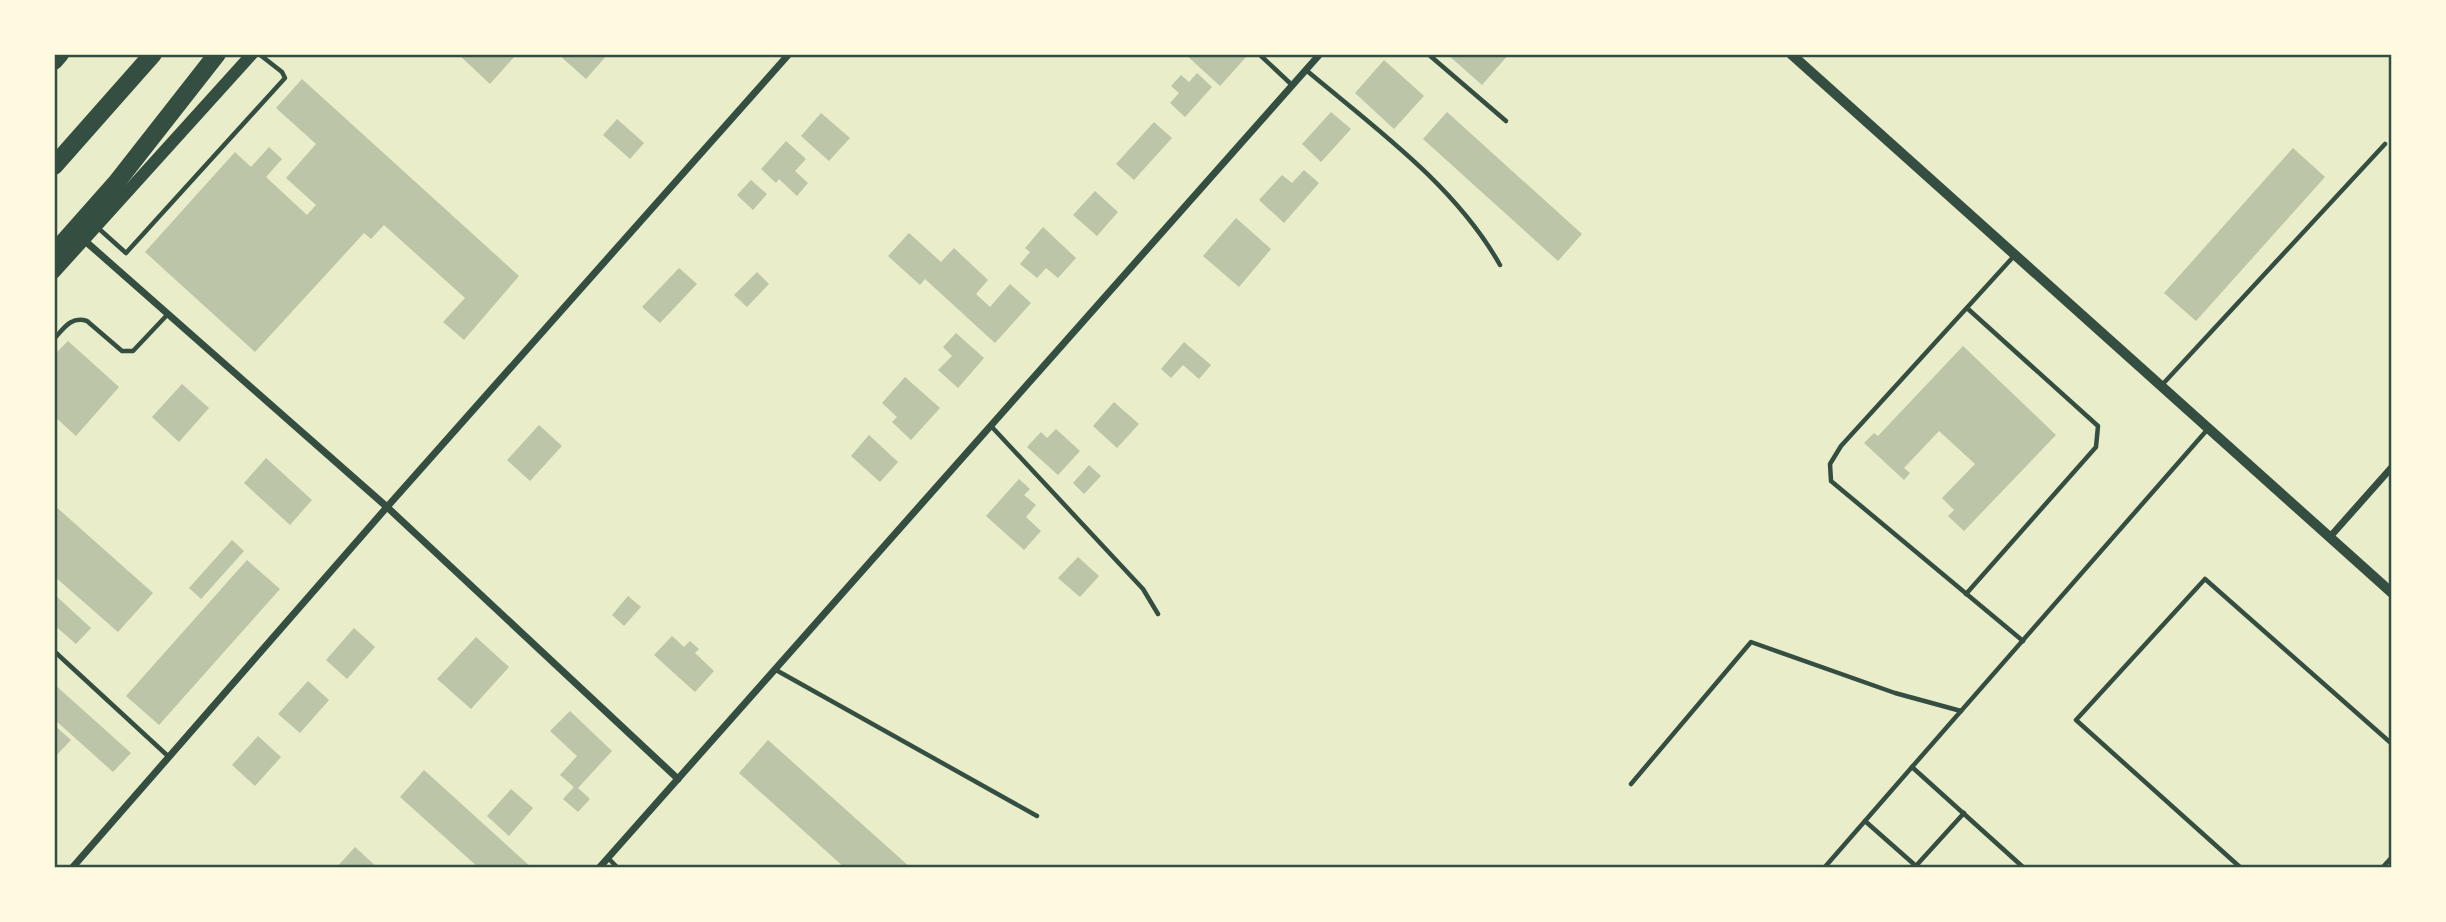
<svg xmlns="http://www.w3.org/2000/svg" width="2446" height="922" font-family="Lato,sans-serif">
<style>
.building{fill:#bcc5a7}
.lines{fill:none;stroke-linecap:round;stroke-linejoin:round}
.service{stroke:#344e41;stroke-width:4.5}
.minor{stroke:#344e41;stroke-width:7}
.tertiary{stroke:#344e41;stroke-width:10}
.secondary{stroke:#344e41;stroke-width:12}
.motorway{stroke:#344e41;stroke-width:18}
.neatline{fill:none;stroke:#344e41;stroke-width:2.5}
</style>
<rect width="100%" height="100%" fill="#e9edc9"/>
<!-- building -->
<g class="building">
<path d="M 458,54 L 513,54 L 515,56 L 490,84 Z"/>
<path d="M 558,54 L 608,54 L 586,79 Z"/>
<path d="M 1185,54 L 1245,54 L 1247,56 L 1220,86 Z"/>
<path d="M 1447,54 L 1509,54 L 1482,85 Z"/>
<path d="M 1384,60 L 1424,96 L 1394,129 L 1355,93 Z"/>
<path d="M 1197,73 L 1212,87 L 1185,117 L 1170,103 L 1179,93 L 1171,86 L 1181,75 L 1189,82 Z"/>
<path d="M 302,79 L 519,276 L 464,340 L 443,322 L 465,298 L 384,225 L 371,239 L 364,233 L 255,352 L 145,252 L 235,152 L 251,167 L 269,147 L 282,159 L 266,177 L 307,215 L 316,205 L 286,178 L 316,144 L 276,108 Z"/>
<path d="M 1331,112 L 1351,129 L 1321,162 L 1302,144 Z"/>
<path d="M 1447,112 L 1582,234 L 1558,261 L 1423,139 Z"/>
<path d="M 821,113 L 850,138 L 829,161 L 801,136 Z"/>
<path d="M 617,119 L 644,143 L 630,159 L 603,135 Z"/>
<path d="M 1154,122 L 1172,138 L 1134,180 L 1116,164 Z"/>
<path d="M 786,141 L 806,159 L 795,171 L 808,183 L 797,196 L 779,179 L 776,183 L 761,169 Z"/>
<path d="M 2293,148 L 2325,177 L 2196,321 L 2164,293 Z"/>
<path d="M 1304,170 L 1319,183 L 1284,223 L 1259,200 L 1282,175 L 1292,183 Z"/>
<path d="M 751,180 L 767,194 L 753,210 L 737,195 Z"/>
<path d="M 1095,191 L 1118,212 L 1097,236 L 1073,215 Z"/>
<path d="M 1236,218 L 1271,249 L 1239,287 L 1203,256 Z"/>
<path d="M 1043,227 L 1076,258 L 1058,278 L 1046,268 L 1037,278 L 1020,264 L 1030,252 L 1025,248 Z"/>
<path d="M 909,233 L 941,262 L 954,248 L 988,280 L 976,294 L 990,307 L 1010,284 L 1031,303 L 995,343 L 925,279 L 920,285 L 888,256 Z"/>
<path d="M 679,268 L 697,284 L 660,323 L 642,307 Z"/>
<path d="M 757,272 L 769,284 L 747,307 L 734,295 Z"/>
<path d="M 956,333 L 984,358 L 958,388 L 938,370 L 952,356 L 943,347 Z"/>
<path d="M 68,341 L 119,387 L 76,436 L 54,416 L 54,355 Z"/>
<path d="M 1184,342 L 1211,365 L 1199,379 L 1183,365 L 1171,378 L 1161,369 Z"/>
<path d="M 1963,346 L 2056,435 L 1964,531 L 1948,516 L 1954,510 L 1942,498 L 1975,464 L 1939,431 L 1904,468 L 1910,473 L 1904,480 L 1864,443 L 1874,433 L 1878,436 Z"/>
<path d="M 905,377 L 940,408 L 911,440 L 892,422 L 897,417 L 882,403 Z"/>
<path d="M 182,384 L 209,408 L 179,442 L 152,417 Z"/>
<path d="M 1114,402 L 1139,424 L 1117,448 L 1093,426 Z"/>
<path d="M 539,425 L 562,446 L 530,481 L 507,460 Z"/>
<path d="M 1056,429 L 1080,451 L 1058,475 L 1027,447 L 1041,432 L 1047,438 Z"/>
<path d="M 869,435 L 898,462 L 880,482 L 851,456 Z"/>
<path d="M 266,458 L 312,500 L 290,525 L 244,483 Z"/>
<path d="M 1089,465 L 1101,476 L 1084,494 L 1073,483 Z"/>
<path d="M 1019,479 L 1030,489 L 1024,495 L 1036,505 L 1026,517 L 1041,531 L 1024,550 L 986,516 Z"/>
<path d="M 54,505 L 153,593 L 118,632 L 54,576 Z"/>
<path d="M 232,540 L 244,551 L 201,599 L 189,588 Z"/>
<path d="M 1078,557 L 1099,576 L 1080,597 L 1058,578 Z"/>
<path d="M 247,560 L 280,589 L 159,725 L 126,696 Z"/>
<path d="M 54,594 L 91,628 L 76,644 L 54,625 Z"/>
<path d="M 628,596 L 641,607 L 624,626 L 612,615 Z"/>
<path d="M 354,628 L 375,647 L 347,679 L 326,660 Z"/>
<path d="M 672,636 L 684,647 L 690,641 L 699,649 L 695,653 L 714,671 L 695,692 L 654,655 Z"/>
<path d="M 476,637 L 509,667 L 471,709 L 437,679 Z"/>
<path d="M 308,681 L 329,700 L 300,733 L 278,714 Z"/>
<path d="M 54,684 L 131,753 L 113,772 L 54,719 Z"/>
<path d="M 570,711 L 612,751 L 578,788 L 590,799 L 578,812 L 563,799 L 574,787 L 560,775 L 577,756 L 550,731 Z"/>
<path d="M 54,725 L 71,740 L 54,758 Z"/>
<path d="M 258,736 L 281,757 L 255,786 L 232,765 Z"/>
<path d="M 768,740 L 911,868 L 845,868 L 739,773 Z"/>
<path d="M 424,770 L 532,868 L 479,868 L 400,797 Z"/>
<path d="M 511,789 L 533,808 L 509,836 L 487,816 Z"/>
<path d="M 355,847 L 378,868 L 336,868 Z"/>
</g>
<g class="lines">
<!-- service -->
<g class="service">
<path d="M 1259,54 L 1292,85"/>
<path d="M 1428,54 L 1506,121"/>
<path d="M 1306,70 C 1374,127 1456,186 1500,265"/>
<path d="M 97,227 L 126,253 L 285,78 L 282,72 L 259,54"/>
<path d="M 2014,256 L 1841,446 L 1830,464 L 1831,481 L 2023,641"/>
<path d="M 54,339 C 64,328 71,316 87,321 L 122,351 L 133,351 L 168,314"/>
<path d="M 2161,386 L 2385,144"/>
<path d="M 991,426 L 1143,589 L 1158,614"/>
<path d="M 1966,594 L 2096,447 L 2098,426 L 1967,308"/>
<path d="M 54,651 L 169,757"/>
<path d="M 776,670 L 1037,816"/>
<path d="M 1631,784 L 1751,642 L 1895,693 L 1961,711"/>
<path d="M 1865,821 L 1916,866"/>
<path d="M 608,858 L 618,868"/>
<path d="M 1824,868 L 1912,767"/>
<path d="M 1914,868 L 1964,813"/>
<path d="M 2024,868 L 1912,767 L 2207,430"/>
<path d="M 2241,868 L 2076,720 L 2205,579 L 2392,744"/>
<path d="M 2382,868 L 2392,857"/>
</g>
<!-- minor -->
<g class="minor">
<path d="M 84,240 L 387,507 L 678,779"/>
<path d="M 2329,538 L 2392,467"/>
<path d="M 72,868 L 387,507 L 789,54"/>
<path d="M 599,868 L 1320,54"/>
</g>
<!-- tertiary -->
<path class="tertiary" d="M 1791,54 L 2392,593"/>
<!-- secondary -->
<path class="secondary" d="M 54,273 L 252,54"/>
<!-- motorway -->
<g class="motorway">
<path d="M 54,61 L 60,54"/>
<path d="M 54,166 L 153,54"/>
<path d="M 54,253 L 116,183 L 217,54"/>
</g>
</g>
<!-- border -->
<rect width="2446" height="922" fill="none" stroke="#fefae0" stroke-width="112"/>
<rect x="56" y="56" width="2334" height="810" class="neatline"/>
</svg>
